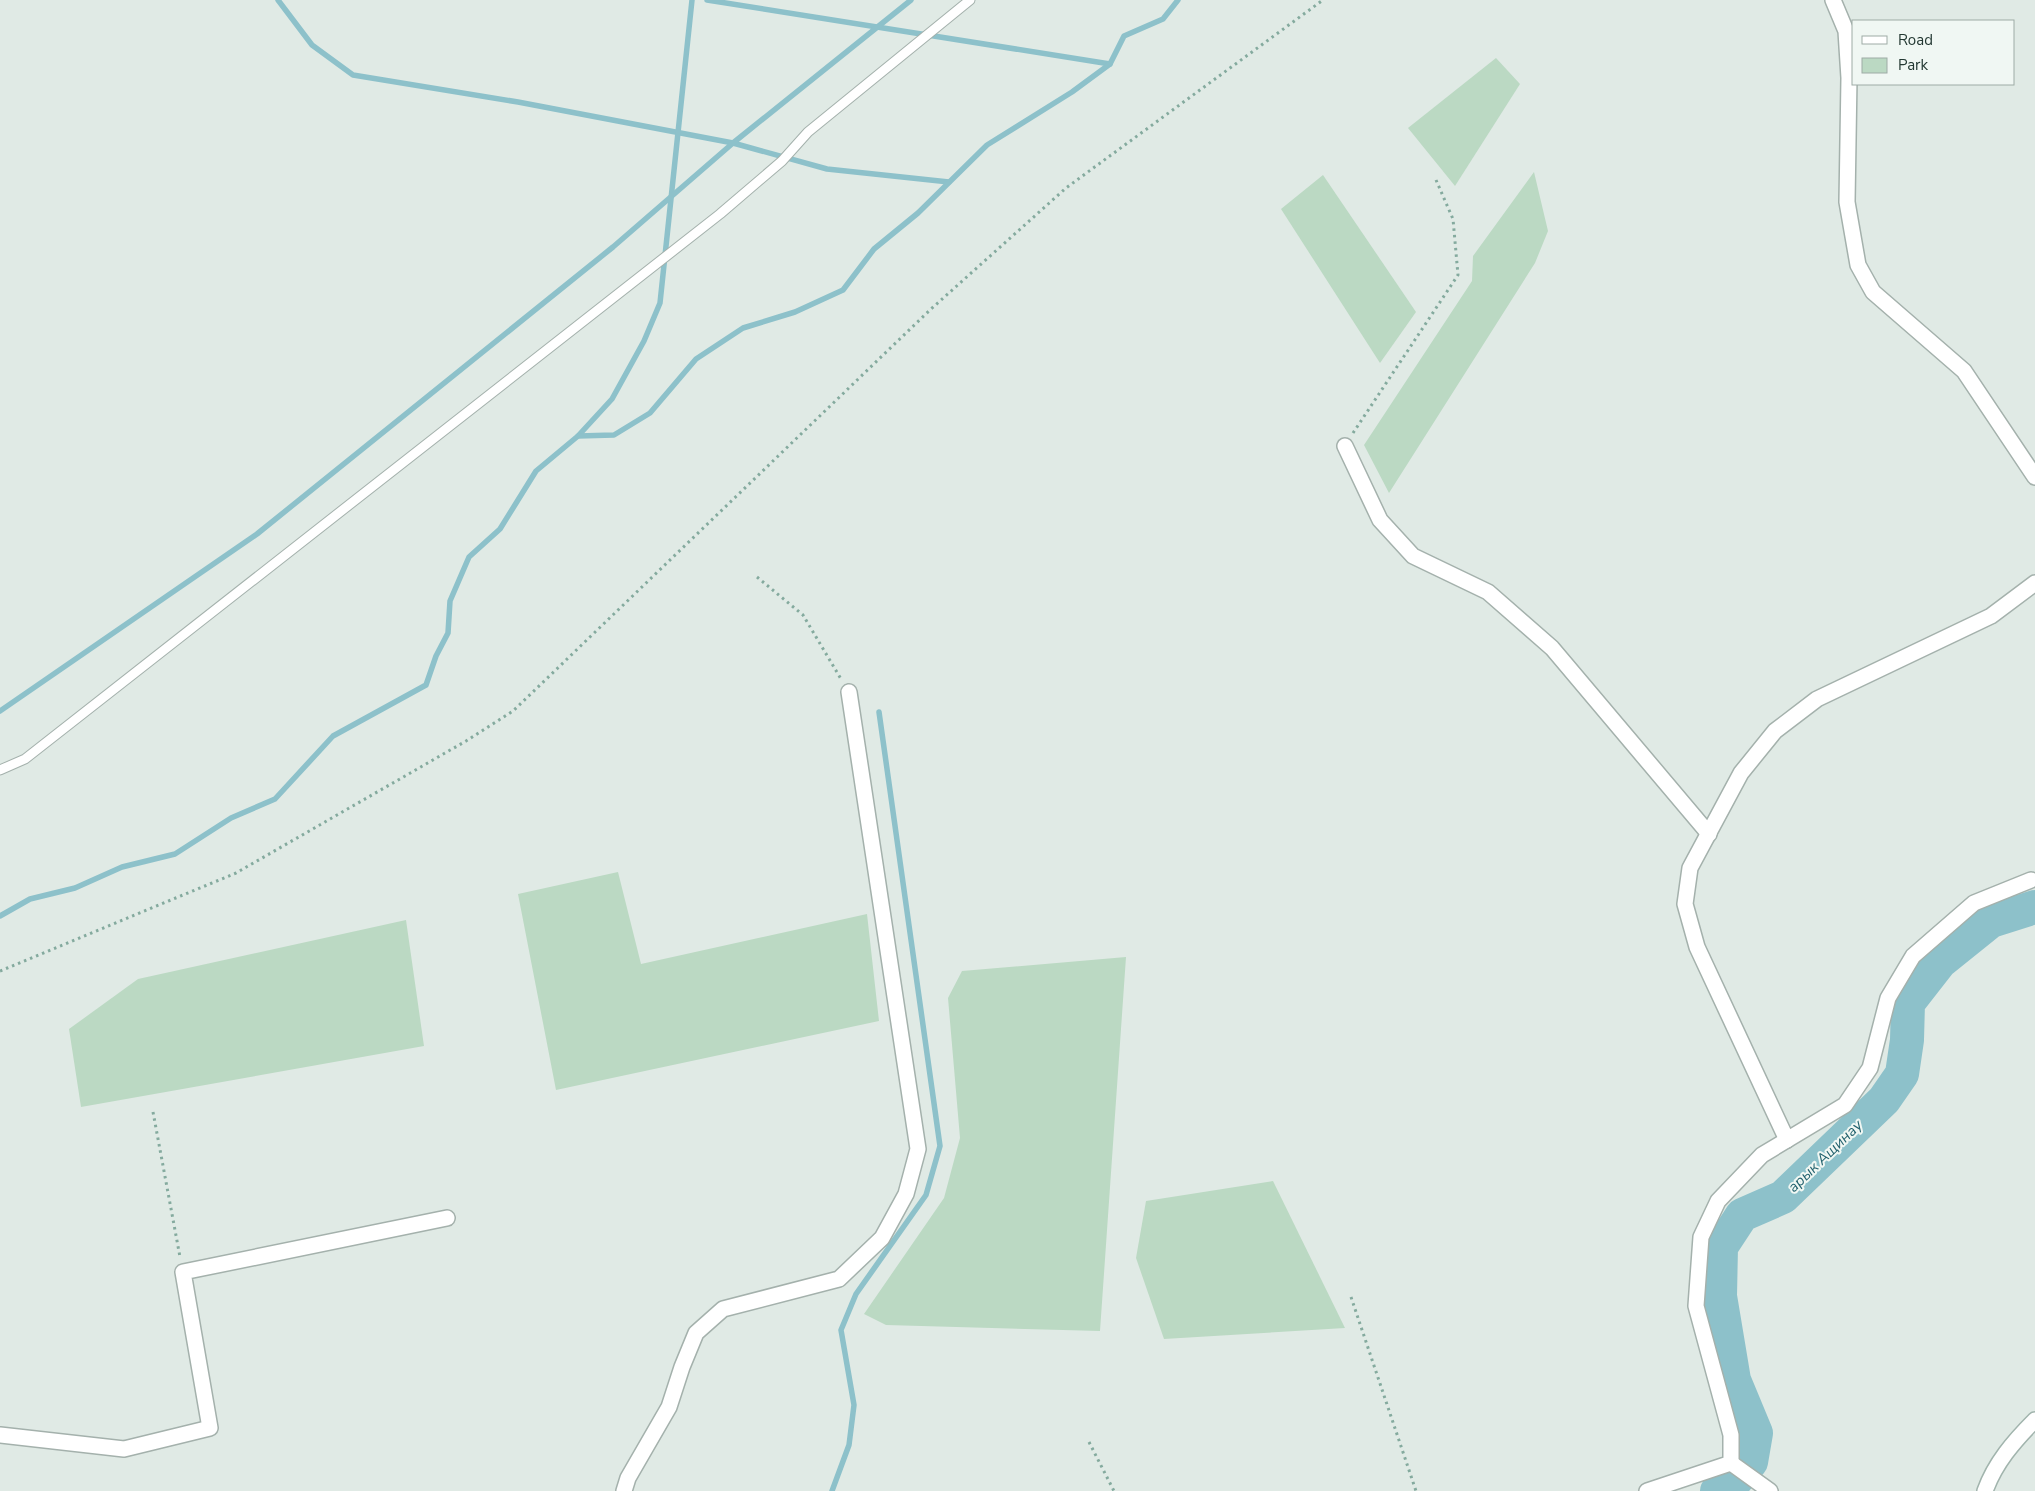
<svg xmlns="http://www.w3.org/2000/svg" width="2035" height="1491" font-family="'Nunito Sans',sans-serif">
<style>
.green{fill:#bbd9c3}
.lines{fill:none;stroke-linecap:round;stroke-linejoin:round}
.stream{stroke:#8dc1ca;stroke-width:5.5}
.river{stroke:#8dc1ca;stroke-width:34}
.service-casing{stroke:#a4b1ac;stroke-width:11}
.minor-casing{stroke:#a4b1ac;stroke-width:18}
.secondary-casing{stroke:#a1b4ad;stroke-width:18}
.path{stroke:#84aa9e;stroke-width:3;stroke-dasharray:2.5 4;stroke-linecap:butt}
.service{stroke:#fff;stroke-width:9}
.minor{stroke:#fff;stroke-width:15}
.secondary{stroke:#fff;stroke-width:15}
.labels{text-anchor:middle;stroke-width:4;stroke-linejoin:round;paint-order:stroke}
.water-label{font-size:15px;font-style:italic;fill:#23626e;stroke:#f0f7f3}
</style>
<rect width="100%" height="100%" fill="#e0eae5"/>
<!-- green -->
<g class="green">
<path d="M 1496,58 L 1520,84 L 1455,186 L 1408,128 Z"/>
<path d="M 1534,172 L 1548,231 L 1535,263 L 1389,493 L 1364,445 L 1472,281 L 1473,256 Z"/>
<path d="M 1323,175 L 1416,312 L 1380,363 L 1281,209 Z"/>
<path d="M 618,872 L 641,964 L 867,914 L 879,1021 L 556,1090 L 518,894 Z"/>
<path d="M 406,920 L 424,1046 L 81,1107 L 69,1029 L 138,979 Z"/>
<path d="M 1126,957 L 1100,1331 L 886,1325 L 864,1314 L 944,1198 L 960,1138 L 948,998 L 962,971 Z"/>
<path d="M 1273,1181 L 1345,1328 L 1164,1339 L 1136,1258 L 1146,1201 Z"/>
</g>
<g class="lines">
<!-- stream -->
<g class="stream">
<path d="M 278,0 L 312,45 L 353,75 L 518,102 L 733,143 L 827,169 L 949,182"/>
<path d="M 707,0 L 1110,64"/>
<path d="M 578,436 L 612,399 L 644,341 L 660,303 L 692,0"/>
<path d="M 0,711 L 257,534 L 613,247 L 733,143 L 911,0"/>
<path d="M 0,916 L 30,899 L 75,888 L 122,867 L 175,854 L 231,818 L 275,799 L 333,736 L 426,685 L 436,656 L 448,633 L 450,601 L 469,557 L 500,529 L 536,471 L 578,436 L 614,435 L 650,413 L 696,359 L 743,328 L 795,312 L 843,290 L 874,249 L 918,213 L 987,145 L 1072,92 L 1110,64 L 1124,36 L 1163,19 L 1178,0"/>
<path d="M 832,1491 L 849,1445 L 854,1405 L 841,1330 L 856,1294 L 926,1195 L 940,1146 L 879,712"/>
</g>
<!-- river -->
<path class="river" d="M 1717,1491 L 1732,1485 L 1751,1462 L 1756,1433 L 1734,1380 L 1720,1296 L 1721,1247 L 1742,1215 L 1783,1197 L 1884,1100 L 1902,1074 L 1907,1040 L 1908,1003 L 1940,962 L 1991,921 L 2035,907"/>
<defs>
<path id="service" d="M 0,770 L 25,759 L 720,214 L 782,161 L 808,132 L 970,0"/>
<g id="minor">
<path d="M 1833,0 L 1846,31 L 1849,78 L 1847,202 L 1858,265 L 1873,292 L 1964,371 L 2035,477"/>
<path d="M 1345,446 L 1380,520 L 1413,556 L 1488,592 L 1552,648 L 1709,834"/>
<path d="M 1787,1140 L 1697,947 L 1685,904 L 1690,868 L 1741,773 L 1775,731 L 1817,699 L 1991,616 L 2035,583"/>
<path d="M 0,1435 L 124,1449 L 210,1428 L 183,1272 L 447,1218"/>
<path d="M 1731,1463 L 1770,1491"/>
<path d="M 624,1491 L 628,1478 L 669,1407 L 682,1367 L 696,1333 L 723,1309 L 839,1279 L 882,1238 L 906,1194 L 918,1149 L 849,692"/>
<path d="M 1647,1491 L 1731,1463 L 1731,1435 L 1696,1306 L 1701,1237 L 1718,1201 L 1762,1155 L 1845,1105 L 1870,1068 L 1888,998 L 1913,956 L 1974,903 L 2031,880"/>
</g>
<path id="secondary" d="M 1985,1491 C 1995,1463 2014,1441 2035,1420"/>
</defs>
<!-- service casing -->
<use href="#service" class="service-casing"/>
<!-- minor casing -->
<use href="#minor" class="minor-casing"/>
<!-- secondary casing -->
<use href="#secondary" class="secondary-casing"/>
<!-- path -->
<g class="path">
<path d="M 1353,433 L 1458,275 L 1453,219 L 1436,180"/>
<path d="M 757,577 L 803,615 L 841,679"/>
<path d="M 0,971 L 236,873 L 466,741 L 513,711 L 931,309 L 1066,188 L 1323,0"/>
<path d="M 153,1112 L 180,1257"/>
<path d="M 1351,1297 L 1416,1491"/>
<path d="M 1089,1442 L 1114,1491"/>
</g>
<!-- service -->
<use href="#service" class="service"/>
<!-- minor -->
<use href="#minor" class="minor"/>
<!-- secondary -->
<use href="#secondary" class="secondary"/>
</g>
<g class="labels">
<!-- water labels -->
<g class="water-label">
<text transform="translate(1825 1156) rotate(-44)" y="5">арык Ащинау</text>
</g>
</g>
<!-- legend -->
<rect x="1852" y="20" width="162" height="65" fill="#f0f7f3" stroke="#9eaba6"/>
<rect x="1862" y="36" width="25" height="8" fill="#ffffff" stroke="#9eaba6"/>
<text x="1898" y="45" font-size="15" fill="#233832">Road</text>
<rect x="1862" y="58" width="25" height="15" fill="#bbd9c3" stroke="#9eaba6"/>
<text x="1898" y="70" font-size="15" fill="#233832">Park</text>
</svg>
